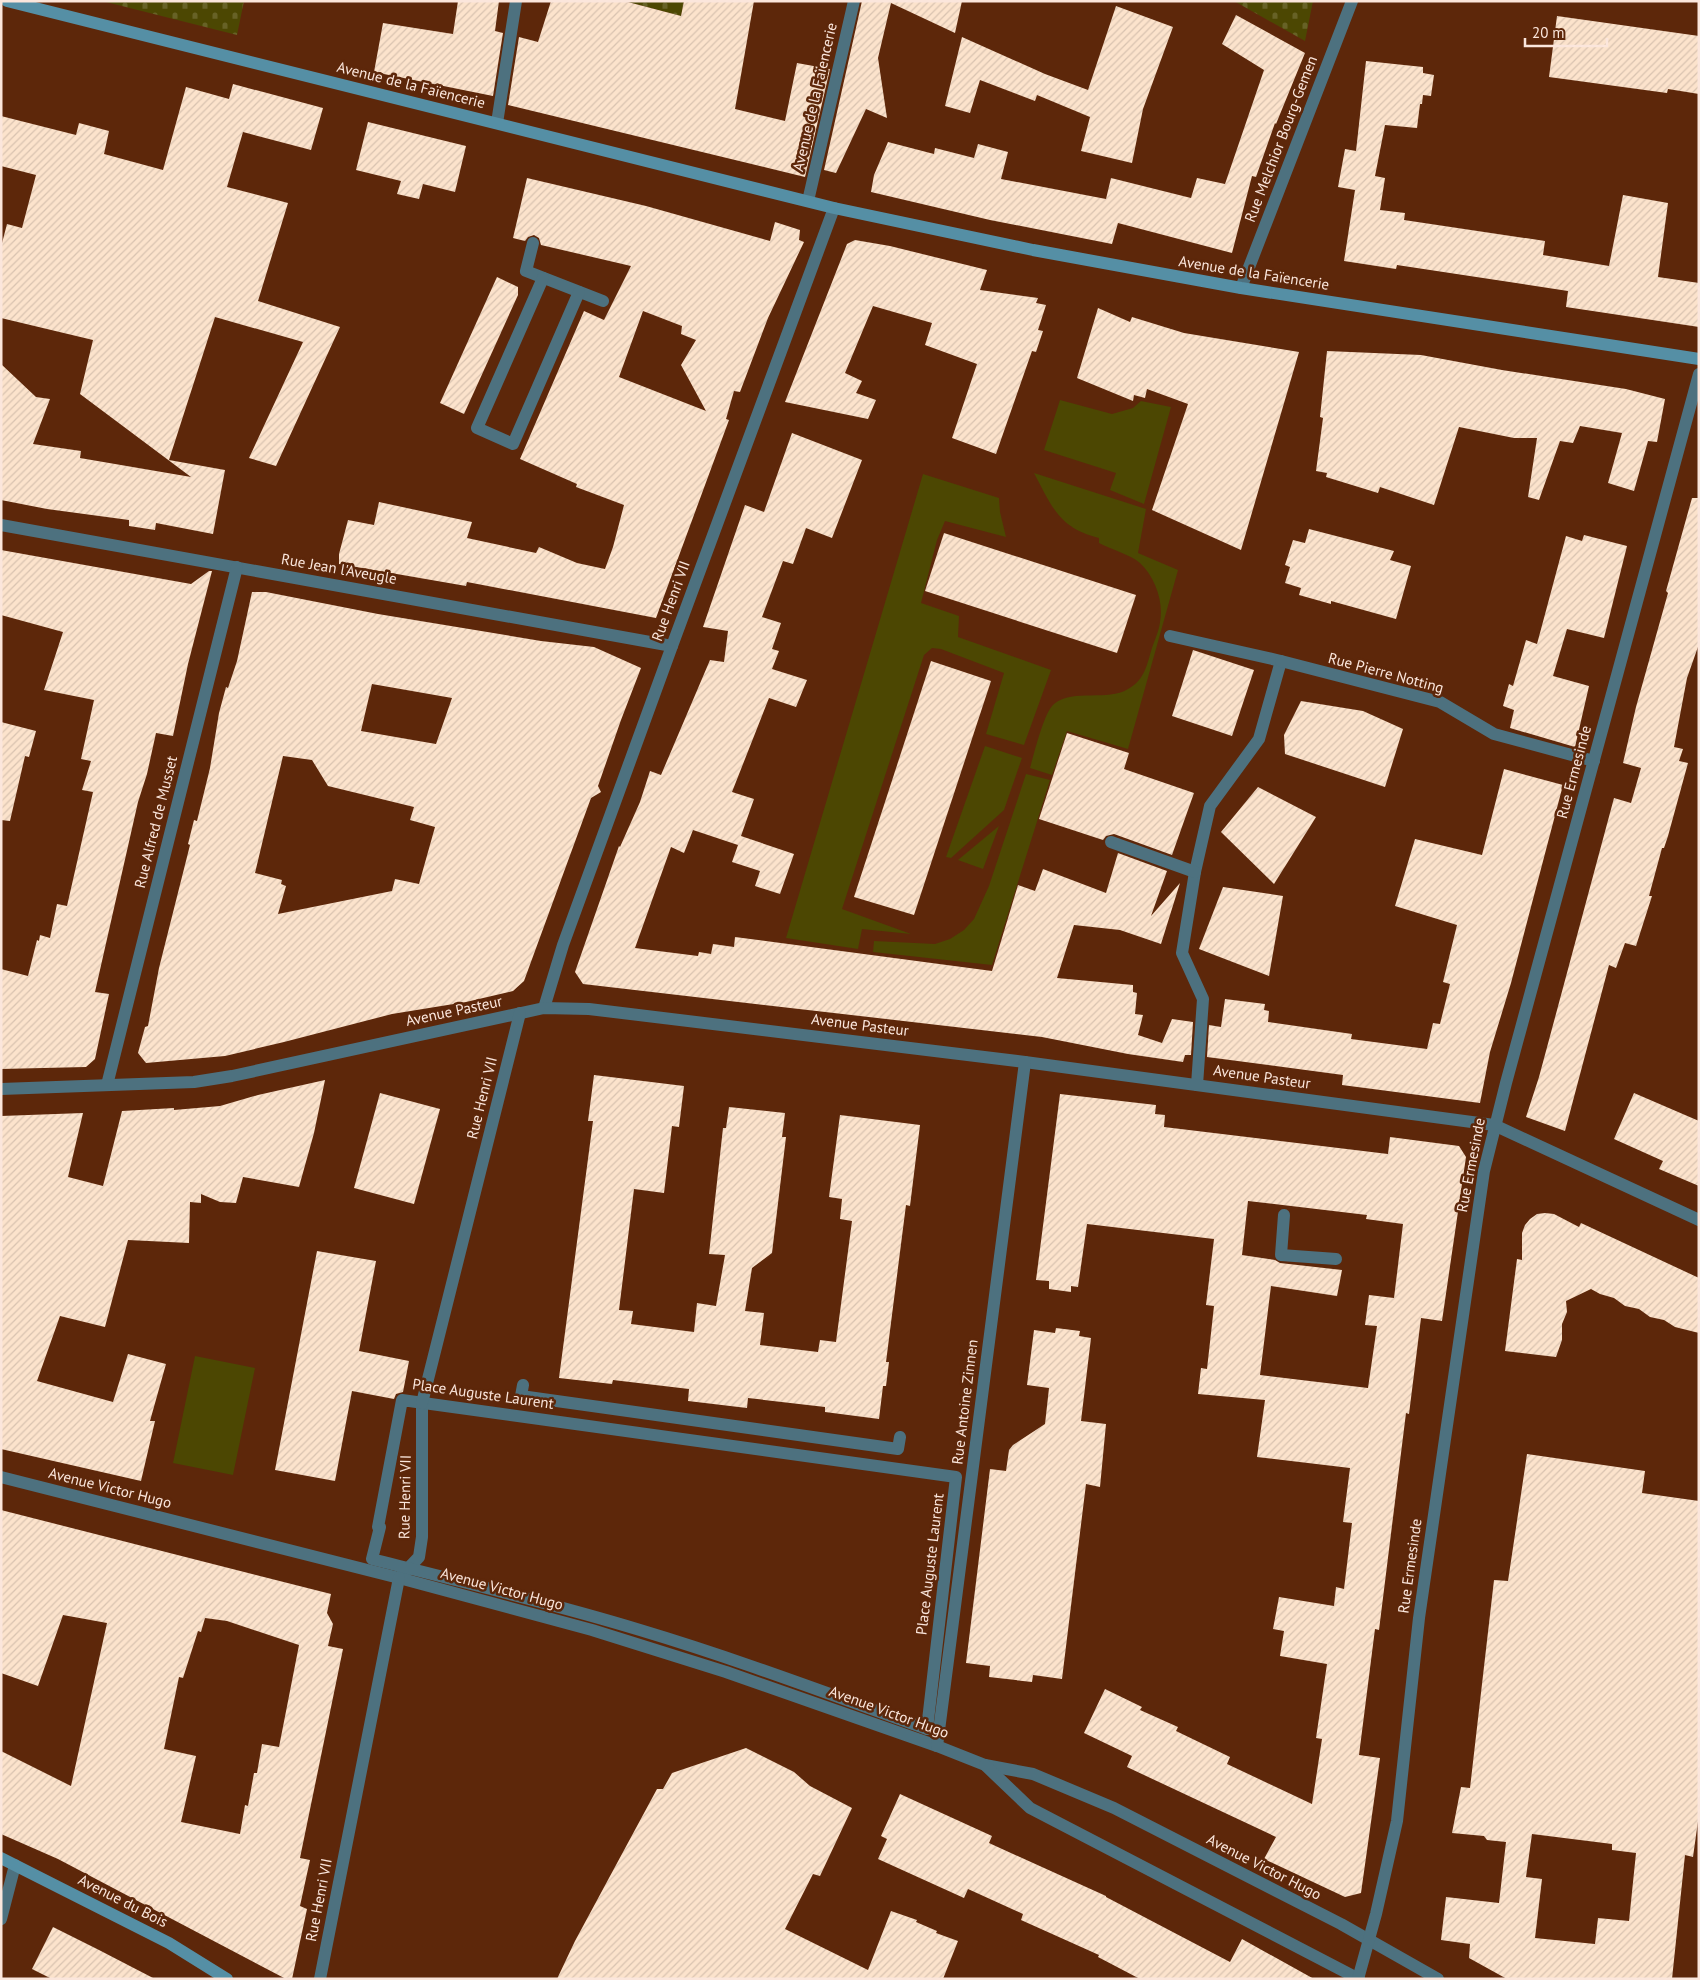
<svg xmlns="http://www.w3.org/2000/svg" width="1700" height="1980" font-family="'PT Sans',sans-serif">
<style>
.grass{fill:#4c4702}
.cemetery{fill:url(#cemetery-stones)}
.building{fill:url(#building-hatch);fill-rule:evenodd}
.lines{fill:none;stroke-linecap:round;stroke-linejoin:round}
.lane{stroke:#4d717f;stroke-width:12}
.street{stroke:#4d717f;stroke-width:12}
.secondary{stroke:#558fa5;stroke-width:12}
.labels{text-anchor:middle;stroke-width:5;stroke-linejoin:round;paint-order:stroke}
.street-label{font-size:15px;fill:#fbe6dc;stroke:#5d270a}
</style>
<defs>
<pattern id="cemetery-stones" width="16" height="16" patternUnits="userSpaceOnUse" patternTransform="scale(1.25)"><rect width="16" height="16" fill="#4c4702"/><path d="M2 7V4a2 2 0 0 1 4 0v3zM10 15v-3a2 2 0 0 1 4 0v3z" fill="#676226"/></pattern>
<pattern id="building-hatch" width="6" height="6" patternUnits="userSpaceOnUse" patternTransform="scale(1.25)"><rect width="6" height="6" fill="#fce3cc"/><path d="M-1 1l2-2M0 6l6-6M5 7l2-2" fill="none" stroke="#d9c3b0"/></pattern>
</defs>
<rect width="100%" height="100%" fill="#5d270a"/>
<!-- grass -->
<g class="grass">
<path d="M 1060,400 L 1112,414 L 1133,408 L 1141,401 L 1171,407 L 1144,504 L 1110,490 L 1116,473 L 1044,450 Z"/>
<path d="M 1034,473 L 1146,509 L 1138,553 L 1178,570 L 1128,749 L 1067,731 L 1052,775 L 1030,768 C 1034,754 1044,712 1054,704 C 1074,688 1107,702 1128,689 C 1145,680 1147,664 1152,648 C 1155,639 1159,631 1160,622 C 1164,602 1155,577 1140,563 C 1131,555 1110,549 1099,543 L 1099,538 C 1059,528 1052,507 1034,473 Z"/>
<path d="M 923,474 L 999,498 L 1000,512 L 1006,537 L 945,521 L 937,540 L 921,603 L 959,616 L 958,637 L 1051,670 L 1024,745 L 986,734 L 1004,673 L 941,649 L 932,648 L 924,655 L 842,909 L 911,934 L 862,929 L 858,949 L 786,938 Z"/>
<path d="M 985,746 L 1022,758 L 1004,810 L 951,858 L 946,857 Z"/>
<path d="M 1026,774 L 1050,780 L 992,965 L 873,952 L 874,941 L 935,944 L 950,939 L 964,930 L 974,919 L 989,886 Z"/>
<path d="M 999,826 L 983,869 L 958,860 Z"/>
<path d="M 195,1356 L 255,1368 L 233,1475 L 173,1463 Z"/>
</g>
<!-- cemetery -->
<g class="cemetery">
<path d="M 102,1 L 244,1 L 237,35 Z"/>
<path d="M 624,1 L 684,1 L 681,16 Z"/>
<path d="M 1234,1 L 1313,1 L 1305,41 Z"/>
</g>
<!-- building -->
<g class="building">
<path d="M 458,1 L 499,1 L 495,31 L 503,33 L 493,96 L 374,72 L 383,23 L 453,34 Z"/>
<path d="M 551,1 L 624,1 L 681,16 L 684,1 L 754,1 L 735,109 L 785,121 L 797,63 L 830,69 L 805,177 L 508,105 L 519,37 L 538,42 Z"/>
<path d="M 862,1 L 962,1 L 955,33 L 891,3 L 878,58 L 887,118 L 866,109 L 836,173 L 824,170 Z"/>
<path d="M 1116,6 L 1173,27 L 1143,109 L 1132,163 L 1081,151 L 1090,117 L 1037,95 L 1035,101 L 980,80 L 970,113 L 945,106 L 962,37 L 1045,74 L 1088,90 Z"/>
<path d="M 1236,15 L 1305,53 L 1276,124 L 1275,123 L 1256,177 L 1252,176 L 1232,253 L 1118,223 L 1112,244 L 990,220 L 871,192 L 874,175 L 888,142 L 934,154 L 935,148 L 974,158 L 978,144 L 1008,152 L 1001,179 L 1106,199 L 1111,178 L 1191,198 L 1197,178 L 1225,184 L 1264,70 L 1222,44 Z"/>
<path d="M 1557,16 L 1699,36 L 1699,94 L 1668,89 L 1667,93 L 1549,77 Z"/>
<path d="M 1366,61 L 1423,67 L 1423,73 L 1434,75 L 1431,96 L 1423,95 L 1422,104 L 1420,104 L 1417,128 L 1385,125 L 1375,176 L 1385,178 L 1380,210 L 1405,213 L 1404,220 L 1545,241 L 1543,255 L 1609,266 L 1623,195 L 1668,203 L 1658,277 L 1699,283 L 1699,327 L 1566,307 L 1568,291 L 1397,265 L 1396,269 L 1344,261 L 1355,190 L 1338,187 L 1345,149 L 1356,151 Z"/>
<path d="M 233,84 L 323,108 L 311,150 L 243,132 L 227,187 L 288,203 L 258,301 L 340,327 L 276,466 L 249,458 L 303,342 L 215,317 L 169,460 L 225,470 L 213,534 L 156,523 L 155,530 L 129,526 L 129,520 L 47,509 L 1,500 L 1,364 L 36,397 L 50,399 L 33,444 L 81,451 L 80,458 L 191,477 L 80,394 L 93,340 L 1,318 L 1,247 L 7,224 L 22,228 L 36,175 L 1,166 L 1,116 L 76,135 L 79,123 L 109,131 L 104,154 L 163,170 L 186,87 L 229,99 Z"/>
<path d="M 368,122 L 466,146 L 455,192 L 423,184 L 419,199 L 397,194 L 401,181 L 356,170 Z"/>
<path d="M 527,178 L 646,206 L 770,241 L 775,222 L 800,230 L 799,240 L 804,242 L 768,318 L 740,392 L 734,391 L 726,419 L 729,420 L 656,618 L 467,582 L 466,586 L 339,564 L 339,554 L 348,520 L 374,525 L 379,502 L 472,522 L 467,538 L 536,553 L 539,547 L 577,563 L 605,569 L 613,547 L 624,505 L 576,487 L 577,484 L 520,459 L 584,311 L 604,320 L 631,266 L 541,245 L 539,238 L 534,235 L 528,237 L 525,241 L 513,238 ZM 643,311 L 682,326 L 681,334 L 696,340 L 681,365 L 706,411 L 619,377 Z"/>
<path d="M 855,240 L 890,246 L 987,270 L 980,290 L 1038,298 L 1036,303 L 1046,305 L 1038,330 L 1043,331 L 1036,352 L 1032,351 L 996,454 L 952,438 L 977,364 L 925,345 L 932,323 L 873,306 L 845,373 L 862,381 L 856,393 L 876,400 L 868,419 L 785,402 L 847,244 Z"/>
<path d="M 497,277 L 518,287 L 518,295 L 464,414 L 440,403 Z"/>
<path d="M 1098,308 L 1130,322 L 1132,317 L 1184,333 L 1299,352 L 1241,550 L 1152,510 L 1188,404 L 1147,389 L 1145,398 L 1134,395 L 1133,401 L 1077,378 Z"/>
<path d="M 1327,351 L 1421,355 L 1502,370 L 1626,389 L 1665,399 L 1657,442 L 1648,441 L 1634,491 L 1608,483 L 1622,433 L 1580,426 L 1573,443 L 1560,441 L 1539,500 L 1528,497 L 1537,438 L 1514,438 L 1459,427 L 1434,505 L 1380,487 L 1378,493 L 1326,477 L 1327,473 L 1316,471 L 1323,418 L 1320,417 Z"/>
<path d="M 792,433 L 862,460 L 832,538 L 806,528 L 793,564 L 783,561 L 762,617 L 781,623 L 772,649 L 779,651 L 772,669 L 807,680 L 796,707 L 769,698 L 732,792 L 754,799 L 741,836 L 794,854 L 780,894 L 755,886 L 760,871 L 732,862 L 738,845 L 693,830 L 684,853 L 671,847 L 635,948 L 698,956 L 699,952 L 711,954 L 713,944 L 734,947 L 735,937 L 992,971 L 1018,885 L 1035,891 L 1043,869 L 1106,893 L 1118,853 L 1167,871 L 1151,916 L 1180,883 L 1161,944 L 1120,930 L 1074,925 L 1057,978 L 1133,985 L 1133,992 L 1137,993 L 1135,1014 L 1143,1015 L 1138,1035 L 1162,1043 L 1172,1019 L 1193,1022 L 1191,1055 L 1185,1055 L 1183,1062 L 1128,1054 L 1042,1037 L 583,984 L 575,972 L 619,846 L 620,847 L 640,802 L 650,771 L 661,775 L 710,660 L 724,662 L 728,631 L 703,627 L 745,505 L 764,512 Z"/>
<path d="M 1692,498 L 1699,498 L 1699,644 L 1687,678 L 1674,747 L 1683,749 L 1679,761 L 1688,763 L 1668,836 L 1664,848 L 1662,848 L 1649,896 L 1652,896 L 1636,946 L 1625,943 L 1616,968 L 1609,965 L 1565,1131 L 1526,1117 L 1539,1077 L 1614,798 L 1631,803 L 1641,768 L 1623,763 L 1636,707 L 1668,593 L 1666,591 Z"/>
<path d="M 1309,529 L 1394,551 L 1390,560 L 1411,566 L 1396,619 L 1331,601 L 1331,604 L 1299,595 L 1301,588 L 1285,583 L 1290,567 L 1285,565 L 1293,540 L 1305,543 Z"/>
<path d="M 944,533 L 1136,595 L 1117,653 L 925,591 Z"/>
<path d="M 1584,535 L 1627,546 L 1604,638 L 1567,629 L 1553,676 L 1589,686 L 1575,747 L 1510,728 L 1514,710 L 1503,706 L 1509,684 L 1513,686 L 1526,640 L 1537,644 L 1566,536 L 1582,541 Z"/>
<path d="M 1,550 L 191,584 L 209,571 L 212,571 L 188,664 L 173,736 L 156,733 L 147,774 L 138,802 L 95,992 L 109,994 L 95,1059 L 86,1067 L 1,1069 L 1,969 L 28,976 L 37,940 L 39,941 L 40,935 L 50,938 L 57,904 L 67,906 L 93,792 L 82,790 L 91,761 L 81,759 L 94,700 L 44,690 L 63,632 L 1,615 Z"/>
<path d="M 252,592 L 266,592 L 378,614 L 541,641 L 594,647 L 641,668 L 621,720 L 598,786 L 601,792 L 591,798 L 524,981 L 513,991 L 466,1002 L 392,1014 L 284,1042 L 225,1056 L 146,1063 L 138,1053 L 145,1027 L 148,1026 L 159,968 L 190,845 L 188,844 L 194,820 L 197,821 L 210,768 L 219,713 L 226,687 L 228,688 L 237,661 ZM 372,684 L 452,698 L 436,744 L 361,731 ZM 283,756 L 312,760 L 328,786 L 414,807 L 410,820 L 435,827 L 419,884 L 395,879 L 392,891 L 278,914 L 286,886 L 281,884 L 282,880 L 255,873 Z"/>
<path d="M 1193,650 L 1254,670 L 1232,736 L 1172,716 Z"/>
<path d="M 931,661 L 991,681 L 914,915 L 854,897 Z"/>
<path d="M 1301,701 L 1363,711 L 1403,729 L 1385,787 L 1285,754 L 1284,735 Z"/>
<path d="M 1,722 L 36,731 L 29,757 L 25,756 L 10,821 L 1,820 Z"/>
<path d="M 1067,733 L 1129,753 L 1124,769 L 1194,793 L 1172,855 L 1114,834 L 1106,836 L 1103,840 L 1039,819 Z"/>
<path d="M 1504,769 L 1563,785 L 1511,983 L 1490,1052 L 1480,1103 L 1342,1085 L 1343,1075 L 1207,1057 L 1209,1025 L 1221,1027 L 1225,999 L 1265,1004 L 1264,1010 L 1269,1011 L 1268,1022 L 1352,1034 L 1351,1039 L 1427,1049 L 1433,1023 L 1440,1024 L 1450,984 L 1443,982 L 1457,925 L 1395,906 L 1415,839 L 1482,855 Z"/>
<path d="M 1258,787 L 1316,817 L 1274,884 L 1221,832 Z"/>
<path d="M 1223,887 L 1283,896 L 1269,976 L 1199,949 Z"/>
<path d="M 594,1075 L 684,1086 L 679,1127 L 672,1126 L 664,1193 L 634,1189 L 619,1310 L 633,1311 L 631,1324 L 694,1332 L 697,1303 L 716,1306 L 725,1255 L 709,1254 L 723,1128 L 726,1128 L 729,1107 L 785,1113 L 782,1137 L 786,1137 L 772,1253 L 752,1268 L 745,1311 L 764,1313 L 760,1345 L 818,1352 L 820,1340 L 836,1342 L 852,1221 L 840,1219 L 842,1199 L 829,1197 L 840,1115 L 920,1125 L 910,1206 L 906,1205 L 886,1362 L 889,1362 L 886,1386 L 883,1386 L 879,1419 L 825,1412 L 825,1407 L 748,1398 L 747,1408 L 688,1401 L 689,1389 L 613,1380 L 612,1384 L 559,1378 L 593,1121 L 588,1121 Z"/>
<path d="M 325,1080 L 314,1133 L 299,1187 L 243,1177 L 236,1203 L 220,1202 L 201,1194 L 201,1203 L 190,1202 L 189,1243 L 128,1240 L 105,1327 L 60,1316 L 37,1381 L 113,1402 L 128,1354 L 166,1364 L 150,1421 L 155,1421 L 141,1481 L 1,1449 L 1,1116 L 83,1113 L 68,1177 L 103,1186 L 122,1111 L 174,1108 L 174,1110 L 220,1106 L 258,1095 Z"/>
<path d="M 380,1093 L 440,1109 L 414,1204 L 354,1188 Z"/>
<path d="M 1634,1093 L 1699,1121 L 1699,1186 L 1659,1169 L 1663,1161 L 1614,1139 Z"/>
<path d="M 1060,1094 L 1156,1105 L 1155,1114 L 1165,1115 L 1164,1127 L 1388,1154 L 1390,1137 L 1459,1146 L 1466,1157 L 1442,1321 L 1421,1318 L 1409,1414 L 1406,1413 L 1379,1630 L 1375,1629 L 1359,1755 L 1380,1758 L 1361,1893 L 1345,1897 L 1264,1859 L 1276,1837 L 1127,1767 L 1132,1756 L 1084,1733 L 1105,1689 L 1142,1707 L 1140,1710 L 1178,1727 L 1176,1731 L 1230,1757 L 1227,1764 L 1312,1804 L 1322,1739 L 1316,1738 L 1327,1664 L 1280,1656 L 1284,1631 L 1273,1629 L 1279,1597 L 1334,1606 L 1336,1587 L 1344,1589 L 1352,1523 L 1343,1522 L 1350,1468 L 1257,1457 L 1265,1400 L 1198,1394 L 1201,1368 L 1207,1369 L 1214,1306 L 1206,1305 L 1214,1239 L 1087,1224 L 1078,1287 L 1071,1286 L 1071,1292 L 1049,1289 L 1049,1281 L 1036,1280 ZM 1248,1201 L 1367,1215 L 1366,1219 L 1403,1224 L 1394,1298 L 1369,1295 L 1365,1325 L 1377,1326 L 1368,1388 L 1260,1375 L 1271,1286 L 1337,1296 L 1342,1270 L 1280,1263 L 1275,1260 L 1242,1255 Z"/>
<path d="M 1545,1213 L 1554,1214 L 1579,1227 L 1581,1223 L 1699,1278 L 1699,1333 L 1675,1327 L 1664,1320 L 1650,1317 L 1639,1309 L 1625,1306 L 1614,1298 L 1600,1294 L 1591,1289 L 1566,1301 L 1567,1312 L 1562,1324 L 1562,1340 L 1556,1357 L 1505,1351 L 1517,1259 L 1522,1260 L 1522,1233 L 1525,1225 L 1530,1219 L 1537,1214 Z"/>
<path d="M 317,1251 L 376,1261 L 359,1351 L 409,1361 L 403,1392 L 396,1394 L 394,1399 L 352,1391 L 335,1481 L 275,1470 Z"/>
<path d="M 1056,1328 L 1080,1331 L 1079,1336 L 1091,1338 L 1081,1421 L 1106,1424 L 1100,1487 L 1086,1484 L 1062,1679 L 1033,1675 L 1032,1682 L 989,1677 L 990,1666 L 966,1663 L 990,1469 L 1006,1471 L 1009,1450 L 1013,1445 L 1045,1424 L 1049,1388 L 1027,1385 L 1034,1330 L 1055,1333 Z"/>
<path d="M 1527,1454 L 1645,1471 L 1642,1493 L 1699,1501 L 1699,1814 L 1693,1857 L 1685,1855 L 1672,1979 L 1507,1979 L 1469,1958 L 1470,1944 L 1441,1940 L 1446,1897 L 1499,1903 L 1506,1842 L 1487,1840 L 1484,1836 L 1452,1833 L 1461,1787 L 1470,1788 L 1494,1580 L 1508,1581 ZM 1532,1834 L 1612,1844 L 1612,1850 L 1636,1853 L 1629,1921 L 1598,1918 L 1595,1944 L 1535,1938 L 1542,1879 L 1526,1877 Z"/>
<path d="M 1,1510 L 331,1594 L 327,1613 L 333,1624 L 328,1646 L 343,1649 L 300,1858 L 310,1860 L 300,1906 L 307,1909 L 292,1979 L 286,1979 L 58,1859 L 1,1834 L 1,1751 L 71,1786 L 107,1623 L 63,1615 L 38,1686 L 1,1673 ZM 205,1618 L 227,1621 L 299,1645 L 279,1747 L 262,1744 L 257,1773 L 254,1773 L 248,1806 L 245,1805 L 240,1834 L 181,1822 L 196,1756 L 164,1749 L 179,1677 L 183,1678 L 198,1631 L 201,1632 Z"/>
<path d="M 746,1748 L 794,1772 L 810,1786 L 852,1808 L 820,1876 L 813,1874 L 785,1929 L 868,1970 L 891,1911 L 917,1920 L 916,1922 L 937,1931 L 936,1933 L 958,1941 L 943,1979 L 557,1979 L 575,1941 L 657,1789 L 663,1789 L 672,1773 Z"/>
<path d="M 900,1794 L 992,1836 L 989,1843 L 1106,1896 L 1106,1897 L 1230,1962 L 1242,1939 L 1314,1979 L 1140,1979 L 1098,1957 L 1099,1955 L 1021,1920 L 1023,1914 L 968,1889 L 964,1898 L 878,1859 L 887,1839 L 881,1836 Z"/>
<path d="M 53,1927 L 99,1950 L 155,1979 L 52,1979 L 32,1969 Z"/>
</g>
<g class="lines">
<!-- lane -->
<g class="lane">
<path d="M 533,243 L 526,271 L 603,301"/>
<path d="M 543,278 L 477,428 L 513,444 L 579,292"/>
<path d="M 1284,1215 L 1281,1255 L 1336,1259"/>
<path d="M 523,1385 L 521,1396 L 898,1449 L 900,1437"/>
<path d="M 401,1576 L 419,1557 L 422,1537 L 422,1403"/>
</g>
<!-- street -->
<g class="street">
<path d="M 497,123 L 516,1"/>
<path d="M 808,201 L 854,1"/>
<path d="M 1241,288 L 1352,1"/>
<path d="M 1,525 L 672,646"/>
<path d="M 1170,636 L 1281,661 L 1259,739 L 1210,806 L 1195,872 L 1182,953 L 1203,999 L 1197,1085"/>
<path d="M 1281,661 L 1440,702 L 1494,734 L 1594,761"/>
<path d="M 1111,842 L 1195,872"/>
<path d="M 544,1008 L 563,945 L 672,646 L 834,208"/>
<path d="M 107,1085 L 237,567"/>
<path d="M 1,1089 L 194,1082 L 232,1076 L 544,1008 L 589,1009 L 1025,1062 L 1494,1125 L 1699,1220"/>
<path d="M 402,1400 L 956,1477 L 927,1729 C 832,1695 737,1659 640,1630 C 552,1603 462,1582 372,1559 L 380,1527 L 378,1527 Z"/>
<path d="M 422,1403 L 520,1013"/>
<path d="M 1,1477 L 399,1578 L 592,1630 L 726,1672 L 937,1746 L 985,1765 L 1033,1774 L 1114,1808 L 1341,1924 L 1438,1979"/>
<path d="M 937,1746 L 1025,1062"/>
<path d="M 985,1765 L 1030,1808 L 1359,1979"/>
<path d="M 1,1919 L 15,1865"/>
<path d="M 320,1979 L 399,1578"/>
<path d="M 1358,1979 L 1376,1914 L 1397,1821 L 1419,1618 L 1484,1171 L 1506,1083 L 1699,374"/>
</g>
<!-- secondary -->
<g class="secondary">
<path d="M 7,1 L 834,208 L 1033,250 L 1241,288 L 1699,359"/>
<path d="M 1,1858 L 169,1943 L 227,1979"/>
</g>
</g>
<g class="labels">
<!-- street labels -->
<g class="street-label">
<text transform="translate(411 85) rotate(14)" y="5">Avenue de la Faïencerie</text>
<text transform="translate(815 97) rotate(-77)" y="5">Avenue de la Faïencerie</text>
<text transform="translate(1281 139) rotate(-69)" y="5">Rue Melchior Bourg-Gemen</text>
<text transform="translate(1254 273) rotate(9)" y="5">Avenue de la Faïencerie</text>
<text transform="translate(339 569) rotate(10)" y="5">Rue Jean l'Aveugle</text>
<text transform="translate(671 601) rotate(-70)" y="5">Rue Henri VII</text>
<text transform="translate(1386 673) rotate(15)" y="5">Rue Pierre Notting</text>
<text transform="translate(1574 772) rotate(-75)" y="5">Rue Ermesinde</text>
<text transform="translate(156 822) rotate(-76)" y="5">Rue Alfred de Musset</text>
<text transform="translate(454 1011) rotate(-12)" y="5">Avenue Pasteur</text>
<text transform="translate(860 1025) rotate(7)" y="5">Avenue Pasteur</text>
<text transform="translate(1262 1077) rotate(8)" y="5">Avenue Pasteur</text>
<text transform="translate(482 1098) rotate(-76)" y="5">Rue Henri VII</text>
<text transform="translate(1471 1165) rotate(-79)" y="5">Rue Ermesinde</text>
<text transform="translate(483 1394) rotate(8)" y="5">Place Auguste Laurent</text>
<text transform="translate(965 1402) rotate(-83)" y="5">Rue Antoine Zinnen</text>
<text transform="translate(110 1488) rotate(14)" y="5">Avenue Victor Hugo</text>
<text transform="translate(405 1497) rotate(-89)" y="5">Rue Henri VII</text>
<text transform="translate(930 1564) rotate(-83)" y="5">Place Auguste Laurent</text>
<text transform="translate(1410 1566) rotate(-82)" y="5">Rue Ermesinde</text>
<text transform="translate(502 1589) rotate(15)" y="5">Avenue Victor Hugo</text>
<text transform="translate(889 1712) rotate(20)" y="5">Avenue Victor Hugo</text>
<text transform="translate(1264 1867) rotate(27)" y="5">Avenue Victor Hugo</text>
<text transform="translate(319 1900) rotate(-79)" y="5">Rue Henri VII</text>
<text transform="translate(123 1901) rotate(27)" y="5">Avenue du Bois</text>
</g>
</g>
<!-- border -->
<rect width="1700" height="1980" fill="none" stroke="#fbe6dc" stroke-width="5"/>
<!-- scale -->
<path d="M1525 38v8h82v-8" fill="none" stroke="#fbe6dc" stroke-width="2.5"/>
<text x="1532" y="38" font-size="15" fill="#fbe6dc" stroke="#5d270a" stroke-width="4" paint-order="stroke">20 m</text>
</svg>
